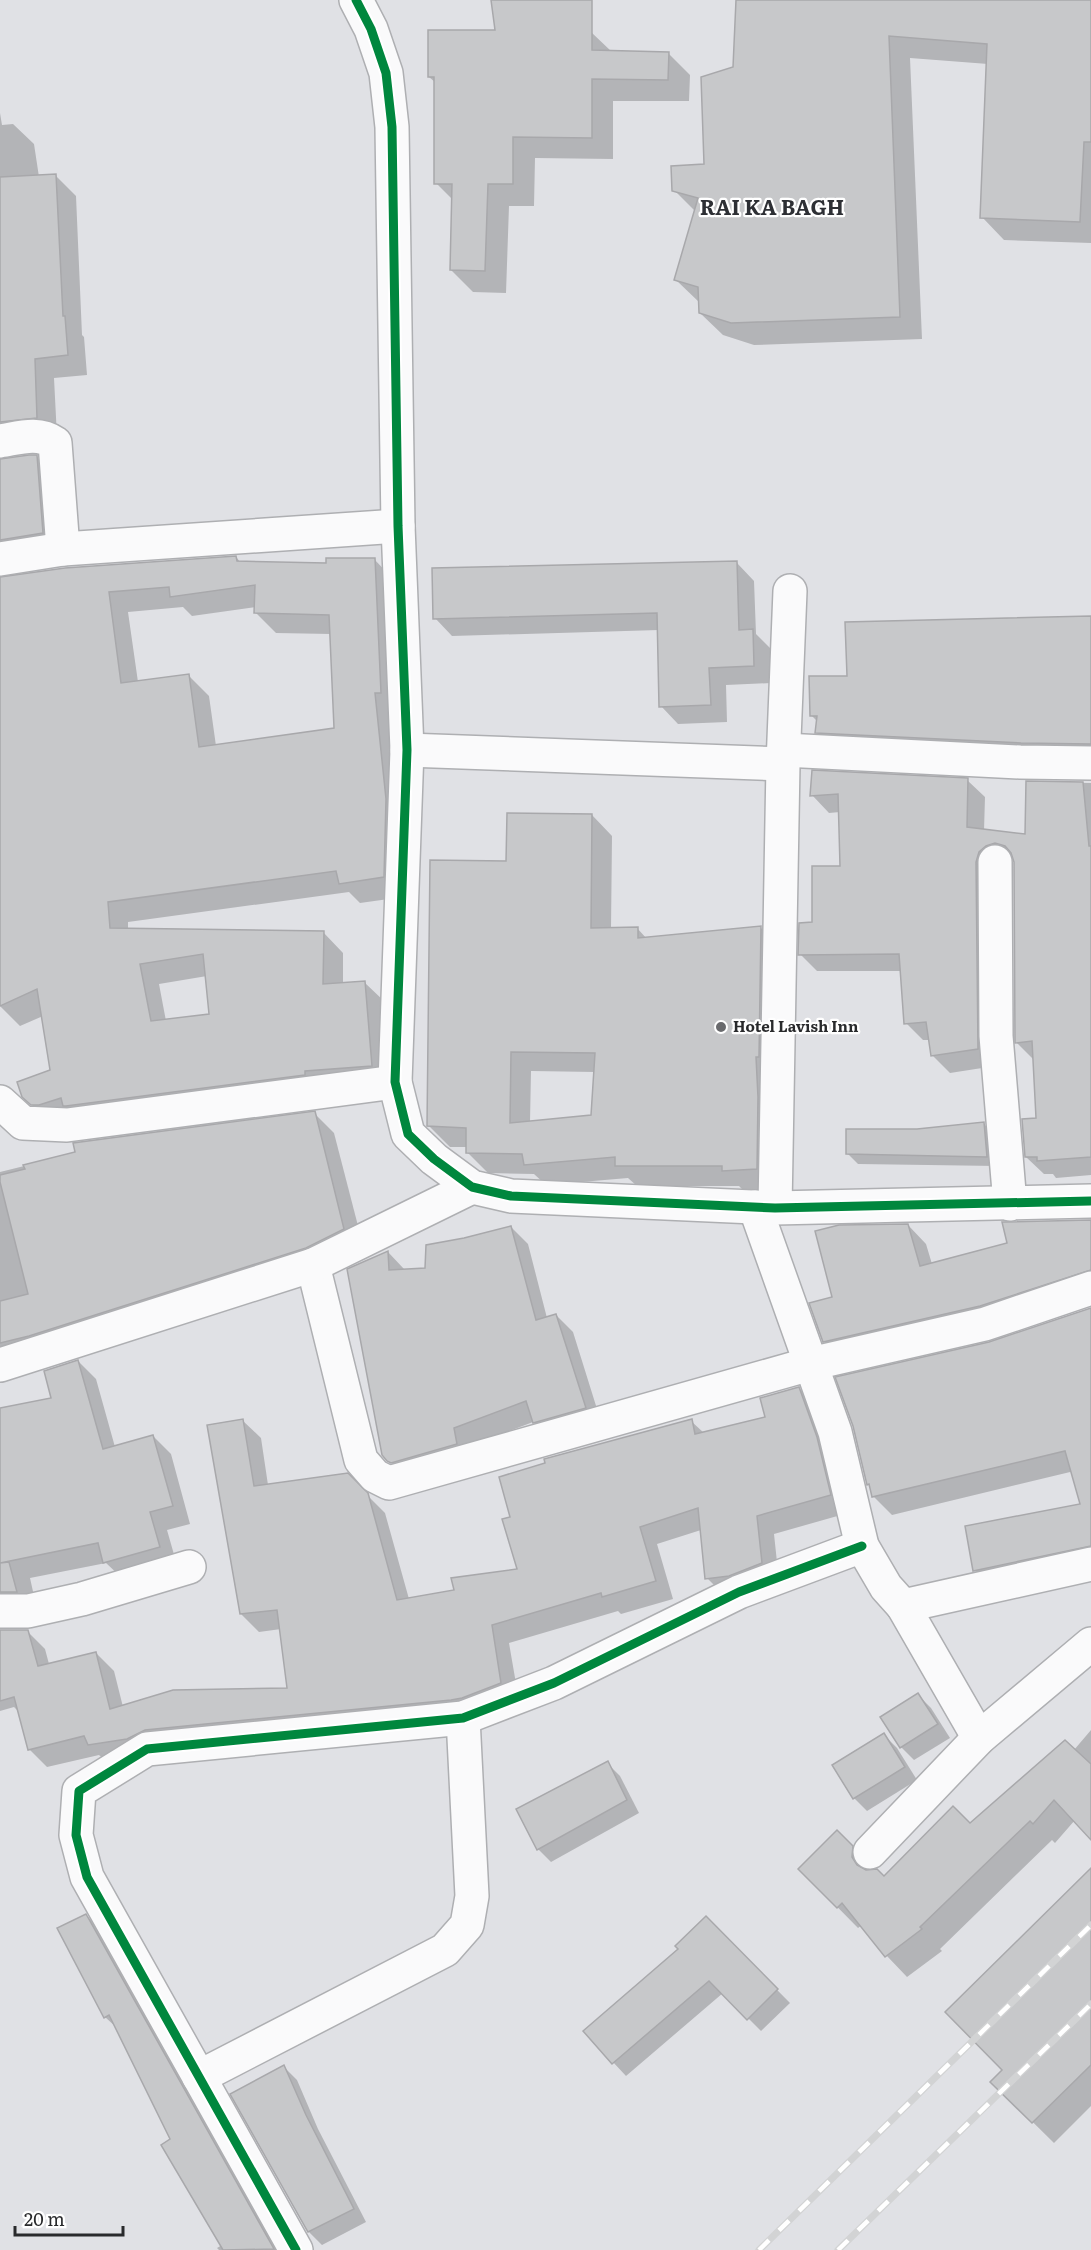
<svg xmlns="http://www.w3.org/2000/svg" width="1091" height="2250" font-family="Literata,serif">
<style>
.shadow{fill:#0003;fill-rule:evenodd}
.building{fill:#c7c8ca;stroke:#a8a8ab;stroke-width:1.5;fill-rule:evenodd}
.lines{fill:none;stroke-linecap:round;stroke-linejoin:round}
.minor-casing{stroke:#aeafb2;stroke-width:36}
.minor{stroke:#fafafb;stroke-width:33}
.rail-casing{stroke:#d2d3d4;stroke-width:7}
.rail{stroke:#fff;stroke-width:4.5;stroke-dasharray:14;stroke-linecap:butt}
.cycleway-casing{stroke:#fff;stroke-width:13}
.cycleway{stroke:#00873e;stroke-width:9}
.poi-dot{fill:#696a6d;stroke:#fff;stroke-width:2}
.labels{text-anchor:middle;stroke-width:4.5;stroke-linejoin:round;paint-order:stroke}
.poi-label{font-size:15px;font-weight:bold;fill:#292a2c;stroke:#fff;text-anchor:start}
.district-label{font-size:21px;font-weight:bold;fill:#2d2f34;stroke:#fff}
</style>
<rect width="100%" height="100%" fill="#e0e1e5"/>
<!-- shadow -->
<g class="shadow">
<path d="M 492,0 L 552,0 L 591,32 L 612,52 L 668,53 L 690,75 L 689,101 L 613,101 L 613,159 L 535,158 L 534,206 L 509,206 L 506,293 L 473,292 L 451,270 L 453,200 L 436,183 L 436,83 L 429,77 L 496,31 Z"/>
<path d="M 737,0 L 1091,0 L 1091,243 L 1004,240 L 982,217 L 988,64 L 910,58 L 922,339 L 754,345 L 723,335 L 700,313 L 700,303 L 676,280 L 696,212 L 674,190 L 706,166 L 735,68 Z"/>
<path d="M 0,113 L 2,125 L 13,124 L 34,144 L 39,177 L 56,176 L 76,196 L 82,335 L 84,337 L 87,375 L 54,378 L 57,437 L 2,455 L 2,461 L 37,457 L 57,477 L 62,553 L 2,573 L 1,579 L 236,557 L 241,563 L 328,565 L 374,559 L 394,580 L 403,897 L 360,903 L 349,892 L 128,922 L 128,930 L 323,932 L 343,953 L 343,984 L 364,982 L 385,1002 L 392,1085 L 44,1117 L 23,1096 L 51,1071 L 43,1016 L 20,1026 L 0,1006 ZM 183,607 L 192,616 L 256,607 L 255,612 L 276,633 L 331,634 L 336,729 L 216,746 L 209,696 L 188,675 L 138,682 L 128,612 ZM 207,976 L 210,1015 L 166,1021 L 159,984 Z"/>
<path d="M 737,563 L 754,581 L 756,634 L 770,648 L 771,683 L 726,685 L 727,722 L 678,724 L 661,706 L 659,630 L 452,636 L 435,618 Z"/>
<path d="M 1091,618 L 1091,761 L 834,750 L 817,732 L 818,722 L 812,716 L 848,678 Z"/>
<path d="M 967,780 L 985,797 L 984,831 L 1027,836 L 1028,782 L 1091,783 L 1091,1175 L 1056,1178 L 1053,1174 L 1044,1174 L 1026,1157 L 1038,1119 L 1034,1060 L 1017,1043 L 1015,860 L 1004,863 L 995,1066 L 950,1073 L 933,1056 L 930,1040 L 923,1040 L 906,1023 L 902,971 L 817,971 L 800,954 L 842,868 L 840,812 L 829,813 L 812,795 Z"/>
<path d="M 592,815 L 612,836 L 611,929 L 637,928 L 647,939 L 761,928 L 781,949 L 777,1189 L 744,1191 L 739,1186 L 637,1186 L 628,1178 L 546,1185 L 534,1174 L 488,1173 L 467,1152 L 467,1147 L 450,1147 L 430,1127 L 431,862 L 508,863 ZM 531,1071 L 595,1072 L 593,1116 L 530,1122 Z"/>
<path d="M 314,1113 L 334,1133 L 364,1249 L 0,1355 L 0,1172 L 77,1153 Z"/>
<path d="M 984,1124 L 994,1134 L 997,1166 L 858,1164 L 848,1154 L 918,1130 Z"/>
<path d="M 1091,1221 L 1091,1293 L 843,1360 L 824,1341 L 834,1298 L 908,1225 L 926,1244 L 932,1264 Z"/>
<path d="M 511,1227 L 528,1244 L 547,1318 L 556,1315 L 573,1332 L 602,1425 L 551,1439 L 533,1422 L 401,1472 L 383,1455 L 388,1252 L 404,1269 L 427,1270 L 465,1240 Z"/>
<path d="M 1091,1309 L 1091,1467 L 892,1515 L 874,1497 L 872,1488 L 868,1484 L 990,1344 Z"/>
<path d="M 78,1361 L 96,1379 L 115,1447 L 153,1436 L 171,1454 L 190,1524 L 167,1530 L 177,1565 L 122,1578 L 106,1563 L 30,1578 L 34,1596 L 0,1603 L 0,1410 L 53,1399 Z"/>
<path d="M 799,1388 L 817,1406 L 848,1513 L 774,1534 L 779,1581 L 725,1596 L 707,1578 L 701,1530 L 657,1544 L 673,1599 L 621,1614 L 618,1611 L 509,1643 L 519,1701 L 107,1762 L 99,1755 L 47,1767 L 29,1749 L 20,1713 L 14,1707 L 0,1711 L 0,1635 L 27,1631 L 45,1649 L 49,1664 L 96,1653 L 114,1671 L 123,1707 L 289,1690 L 281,1629 L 259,1632 L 241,1614 L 242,1420 L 261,1438 L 268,1485 L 347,1475 L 385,1513 L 409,1599 L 456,1591 L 519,1571 L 512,1518 L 691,1421 L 704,1433 L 767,1418 Z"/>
<path d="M 1091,1500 L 1091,1559 L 988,1583 L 975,1570 Z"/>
<path d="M 918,1695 L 931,1708 L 950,1738 L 914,1760 L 901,1747 Z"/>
<path d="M 1091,1730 L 1091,1837 L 1075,1820 L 1055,1843 L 1052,1840 L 940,1949 L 942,1951 L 907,1977 L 887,1956 L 862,1925 L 858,1928 L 800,1869 L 837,1832 L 873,1868 L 873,1871 L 884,1878 L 970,1825 L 1074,1750 Z"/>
<path d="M 884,1735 L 897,1748 L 917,1780 L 867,1811 L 854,1798 Z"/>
<path d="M 607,1763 L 620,1776 L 639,1813 L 551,1862 L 538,1849 L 518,1810 Z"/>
<path d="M 1091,1870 L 1091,2106 L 1054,2143 L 992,2082 L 1004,2070 Z"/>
<path d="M 86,1915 L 99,1928 L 280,2250 L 219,2250 L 217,2248 L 222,2245 L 172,2140 L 117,2028 L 105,2017 Z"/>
<path d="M 706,1918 L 790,2003 L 761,2031 L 723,1993 L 626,2076 L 585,2032 L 680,1949 Z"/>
<path d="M 284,2067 L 297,2080 L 318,2129 L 366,2222 L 322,2245 L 309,2232 Z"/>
</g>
<!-- building -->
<g class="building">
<path d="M 491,0 L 592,0 L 592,50 L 669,52 L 668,80 L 592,79 L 592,138 L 513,137 L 513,184 L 488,184 L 485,271 L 450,270 L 452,184 L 434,184 L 434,77 L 428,77 L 428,30 L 495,30 Z"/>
<path d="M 736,0 L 1091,0 L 1091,142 L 1084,142 L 1080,222 L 980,218 L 987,44 L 889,36 L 900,317 L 731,323 L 699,313 L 698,287 L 674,280 L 698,198 L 672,191 L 671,166 L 704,164 L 701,77 L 733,67 Z"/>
<path d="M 56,174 L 63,316 L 65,316 L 68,355 L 35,359 L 37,418 L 0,422 L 0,177 Z"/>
<path d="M 29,455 L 37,455 L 43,533 L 0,540 L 0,459 Z"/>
<path d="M 236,556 L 237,561 L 326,563 L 326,558 L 375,558 L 381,693 L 375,693 L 386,799 L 384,877 L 339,884 L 336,871 L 108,902 L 110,928 L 324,931 L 323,984 L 365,981 L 372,1066 L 305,1071 L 305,1075 L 66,1106 L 63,1106 L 61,1098 L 39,1105 L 31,1105 L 22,1097 L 17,1082 L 50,1070 L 37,989 L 0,1006 L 0,577 L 65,568 ZM 255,585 L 254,613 L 329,615 L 334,728 L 199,747 L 189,674 L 121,683 L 109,592 L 169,587 L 170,597 ZM 203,954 L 209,1014 L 151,1021 L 140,964 Z"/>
<path d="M 737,561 L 739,630 L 753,629 L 754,666 L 709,668 L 711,705 L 659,707 L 657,613 L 433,619 L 432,568 Z"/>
<path d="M 1091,616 L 1091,744 L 1021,743 L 815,733 L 817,716 L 810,716 L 809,676 L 847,676 L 845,622 Z"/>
<path d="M 812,770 L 968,778 L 967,827 L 1025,834 L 1026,781 L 1083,782 L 1089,846 L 1091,846 L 1091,1157 L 1037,1161 L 1037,1157 L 1025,1157 L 1022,1119 L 1036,1118 L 1032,1041 L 1015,1043 L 1014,862 L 1011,853 L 1005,846 L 995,843 L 986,846 L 979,852 L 976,862 L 978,1049 L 931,1056 L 926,1022 L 904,1024 L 899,954 L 798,955 L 799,923 L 812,922 L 812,866 L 840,866 L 838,794 L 810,796 Z"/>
<path d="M 507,813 L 592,814 L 591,928 L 638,927 L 638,938 L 761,926 L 759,1057 L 756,1057 L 758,1097 L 757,1169 L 722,1171 L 722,1166 L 615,1166 L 615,1157 L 524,1165 L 522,1154 L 466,1153 L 466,1128 L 427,1126 L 430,860 L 506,861 ZM 511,1052 L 595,1053 L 591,1115 L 510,1123 Z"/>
<path d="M 315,1111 L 344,1229 L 306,1248 L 29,1336 L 0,1343 L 0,1301 L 28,1294 L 0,1182 L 0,1175 L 25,1169 L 23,1165 L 75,1152 L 73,1143 Z"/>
<path d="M 984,1122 L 987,1157 L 846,1154 L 846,1129 L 917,1129 Z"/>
<path d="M 1091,1220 L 1091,1270 L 980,1306 L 823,1342 L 809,1303 L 832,1297 L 815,1231 L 839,1225 L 908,1224 L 920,1266 L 1007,1243 L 1002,1222 Z"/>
<path d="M 511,1226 L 536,1320 L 556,1314 L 586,1408 L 533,1423 L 526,1401 L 454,1428 L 457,1444 L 391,1463 L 387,1461 L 382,1455 L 347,1269 L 388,1251 L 389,1270 L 425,1268 L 426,1245 L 464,1238 Z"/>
<path d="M 1091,1308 L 1091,1546 L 973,1571 L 965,1526 L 1080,1504 L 1065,1451 L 872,1497 L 869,1484 L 867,1485 L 853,1426 L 835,1377 L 989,1342 Z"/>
<path d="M 78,1360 L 103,1449 L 153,1435 L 173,1506 L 150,1512 L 160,1547 L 103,1563 L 98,1543 L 0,1563 L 9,1562 L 17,1592 L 0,1592 L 0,1408 L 51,1398 L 44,1371 Z"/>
<path d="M 799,1387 L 817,1437 L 831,1495 L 757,1516 L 762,1563 L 729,1576 L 705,1579 L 698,1508 L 640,1527 L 656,1581 L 602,1597 L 601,1593 L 492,1625 L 501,1683 L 462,1698 L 451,1700 L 145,1730 L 127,1739 L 88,1745 L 84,1736 L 28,1750 L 14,1697 L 0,1701 L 0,1630 L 28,1630 L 38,1666 L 96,1652 L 110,1709 L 173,1690 L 287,1688 L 277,1610 L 240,1614 L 207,1425 L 243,1419 L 254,1486 L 348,1473 L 368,1493 L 397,1600 L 454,1590 L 451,1578 L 517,1569 L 502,1519 L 510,1517 L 499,1477 L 545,1463 L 544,1459 L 692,1419 L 695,1434 L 765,1417 L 760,1398 Z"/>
<path d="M 918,1693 L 938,1724 L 900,1748 L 880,1717 Z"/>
<path d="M 884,1733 L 905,1767 L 853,1799 L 832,1765 Z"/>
<path d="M 1065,1740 L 1091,1764 L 1091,1840 L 1054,1800 L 1033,1824 L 1030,1821 L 920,1927 L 922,1929 L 885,1957 L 842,1903 L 837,1908 L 798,1869 L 837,1830 L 853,1846 L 852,1857 L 857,1865 L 866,1870 L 877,1869 L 884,1876 L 953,1806 L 970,1823 Z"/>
<path d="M 608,1761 L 627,1800 L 537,1850 L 516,1809 Z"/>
<path d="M 1091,1868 L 1091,2065 L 1032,2123 L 990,2082 L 1002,2070 L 945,2012 Z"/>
<path d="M 86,1914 L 182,2085 L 274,2249 L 223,2250 L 161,2145 L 170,2139 L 109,2015 L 104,2018 L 57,1928 Z"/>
<path d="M 706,1916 L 778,1989 L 747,2020 L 709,1981 L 612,2064 L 583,2031 L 678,1949 L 675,1946 Z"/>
<path d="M 284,2065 L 306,2115 L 354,2209 L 308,2232 L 230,2094 Z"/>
</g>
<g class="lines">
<defs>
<g id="minor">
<path d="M 356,0 L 371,29 L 386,73 L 392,127 L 398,526 L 407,750 L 395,1082 L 408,1134 L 434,1159 L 472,1187 L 511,1196 L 775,1208 L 1091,1201"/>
<path d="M 0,441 C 19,438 38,431 55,443 L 63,549"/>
<path d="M 0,559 L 63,549 L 398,526"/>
<path d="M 407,750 L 783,764"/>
<path d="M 784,750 L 1020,762 L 1091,763"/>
<path d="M 995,862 L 996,1036 L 1010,1204"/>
<path d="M 0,1102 L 23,1123 L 67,1125 L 395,1082"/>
<path d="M 755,1207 L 835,1432 L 862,1546 L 886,1587 L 903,1606 L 1091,1564"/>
<path d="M 775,1208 L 783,764 L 790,591"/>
<path d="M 313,1265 L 361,1460 L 375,1476 L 389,1483 L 810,1364 L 985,1324 L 1091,1288"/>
<path d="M 0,1365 L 313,1265 L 472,1187"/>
<path d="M 903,1606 L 979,1738"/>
<path d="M 0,1611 L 28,1611 L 82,1599 L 189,1567"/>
<path d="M 870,1852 L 979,1738 L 1091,1644"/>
<path d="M 199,2077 L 445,1950 L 467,1925 L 472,1896 L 463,1718"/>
<path d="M 296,2250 L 87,1877 L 76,1835 L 79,1791 L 147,1749 L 463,1718 L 554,1683 L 739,1592 L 862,1546"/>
</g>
</defs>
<!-- minor casing -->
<use href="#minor" class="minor-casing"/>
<!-- minor -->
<use href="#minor" class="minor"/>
<defs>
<g id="rail">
<path d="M 759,2250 L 1091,1925"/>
<path d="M 838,2250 L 1091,2004"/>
</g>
</defs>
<!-- rail casing -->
<use href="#rail" class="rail-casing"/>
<!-- rail -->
<use href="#rail" class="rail"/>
<defs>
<g id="cycleway">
<path d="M 356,0 L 371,29 L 386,73 L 392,127 L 398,526 L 407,750 L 395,1082 L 408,1134 L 434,1159 L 472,1187 L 511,1196 L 775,1208 L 1091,1201"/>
<path d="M 296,2250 L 87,1877 L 76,1835 L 79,1791 L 147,1749 L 463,1718 L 554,1683 L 739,1592 L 862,1546"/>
</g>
</defs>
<!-- cycleway casing -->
<use href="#cycleway" class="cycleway-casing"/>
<!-- cycleway -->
<use href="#cycleway" class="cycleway"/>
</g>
<!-- markers -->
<circle class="poi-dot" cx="721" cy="1027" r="6"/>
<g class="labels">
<!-- poi labels -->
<g class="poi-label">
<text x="733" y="1032">Hotel Lavish Inn</text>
</g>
<!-- district labels -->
<g class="district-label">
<text x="772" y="215">RAI KA BAGH</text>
</g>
</g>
<!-- scale -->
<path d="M15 2226v9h108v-9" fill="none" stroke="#292a2c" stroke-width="3"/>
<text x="24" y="2226" font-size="18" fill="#292a2c" stroke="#ffffff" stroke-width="4.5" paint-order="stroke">20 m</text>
</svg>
